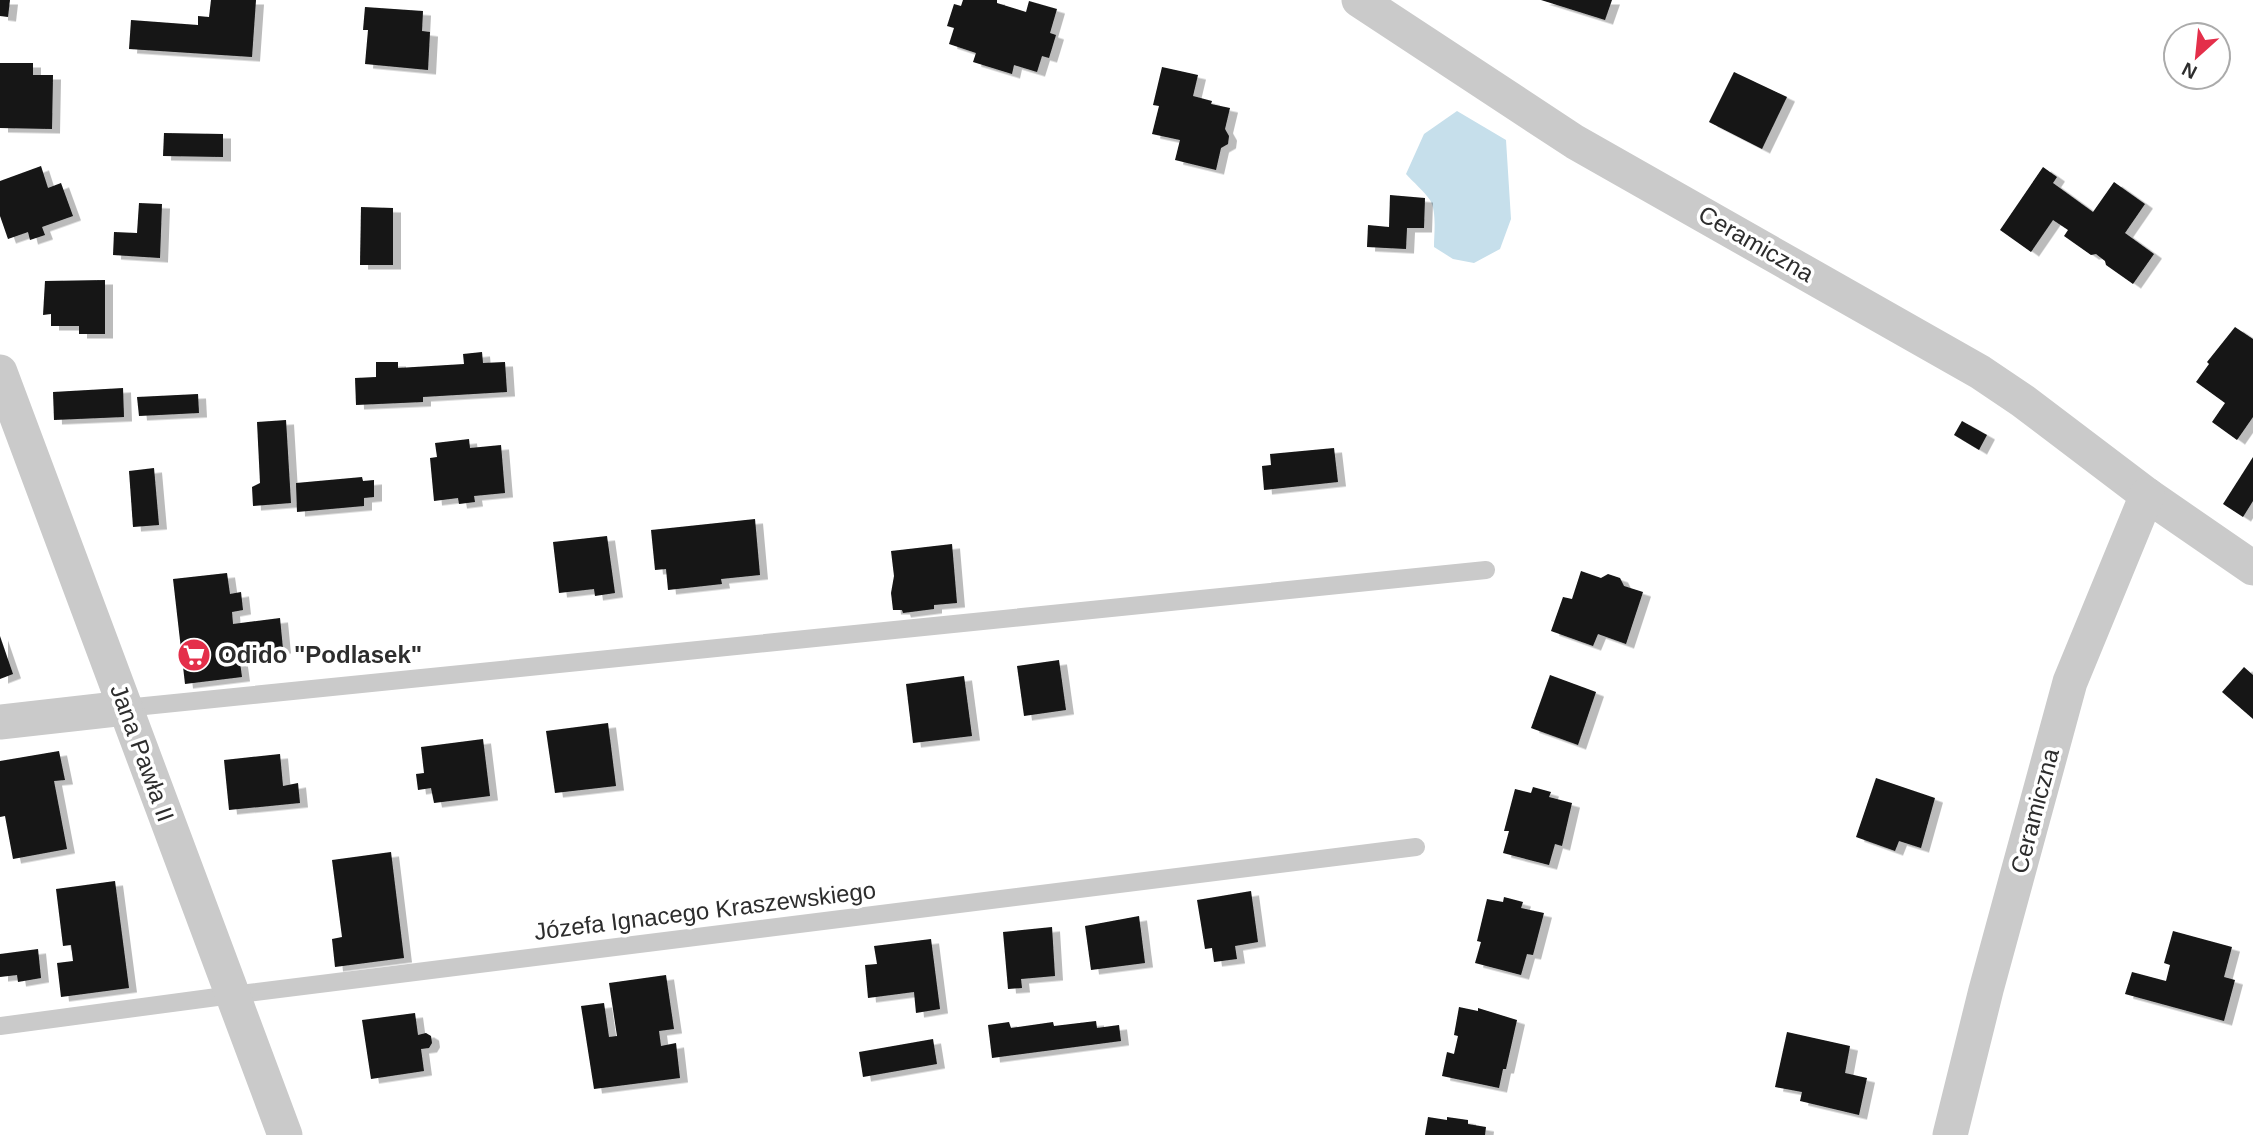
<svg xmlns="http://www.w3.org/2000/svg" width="2253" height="1135" font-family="Helvetica,sans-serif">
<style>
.water{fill:#c6dfeb}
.building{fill:#141414;filter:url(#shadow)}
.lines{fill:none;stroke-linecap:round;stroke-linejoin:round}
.service{stroke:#cacaca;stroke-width:18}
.minor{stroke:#cacaca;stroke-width:35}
.labels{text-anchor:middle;stroke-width:7;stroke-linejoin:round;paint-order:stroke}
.street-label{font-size:24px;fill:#2d2d2d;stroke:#fff}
.poi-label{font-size:24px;font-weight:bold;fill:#2d2d2d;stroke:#fff;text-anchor:start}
</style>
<defs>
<filter id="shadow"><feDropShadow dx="8" dy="4.5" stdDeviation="0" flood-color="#0004"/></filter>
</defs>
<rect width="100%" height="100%" fill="#fff"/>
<!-- water -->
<path class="water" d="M 1457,111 L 1506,140 L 1511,219 L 1500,249 L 1474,263 L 1453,259 L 1434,247 C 1434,233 1437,212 1430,200 C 1424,191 1413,182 1406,174 L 1424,134 Z"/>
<!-- building -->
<g class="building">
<path d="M 0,0 L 10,0 L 8,17 L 0,16 Z"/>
<path d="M 211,0 L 256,0 L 252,57 L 129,49 L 131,20 L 198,25 L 198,16 L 209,17 Z"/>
<path d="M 963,0 L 997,0 L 997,3 L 1026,12 L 1029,1 L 1057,9 L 1050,33 L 1056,35 L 1049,58 L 1042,56 L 1037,72 L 1014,65 L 1012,74 L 973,62 L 976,53 L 949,44 L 954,28 L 947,26 L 954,4 L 961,6 Z"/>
<path d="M 1541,0 L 1612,0 L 1605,20 Z"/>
<path d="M 365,7 L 423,11 L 422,31 L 430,32 L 428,70 L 365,64 L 368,30 L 363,30 Z"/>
<path d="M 0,63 L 33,63 L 33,75 L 53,75 L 52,129 L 0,128 Z"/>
<path d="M 1162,67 L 1198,75 L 1193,96 L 1212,101 L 1211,104 L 1230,108 L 1225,129 L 1229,136 L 1228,144 L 1221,148 L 1216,170 L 1175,160 L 1180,140 L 1152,134 L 1159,106 L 1153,105 Z"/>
<path d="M 1734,72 L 1787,97 L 1762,149 L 1709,122 Z"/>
<path d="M 164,133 L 223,134 L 223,157 L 163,156 Z"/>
<path d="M 41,166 L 48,188 L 61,183 L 73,216 L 42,227 L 45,235 L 30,240 L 28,232 L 8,239 L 0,216 L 0,181 Z"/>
<path d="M 2043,167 L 2057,177 L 2053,183 L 2093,212 L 2114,182 L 2145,204 L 2125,233 L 2154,254 L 2133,284 L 2106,265 L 2105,261 L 2096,254 L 2091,255 L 2064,236 L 2068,230 L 2053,220 L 2031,252 L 2000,230 Z"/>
<path d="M 1390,195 L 1425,198 L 1424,228 L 1407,228 L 1406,249 L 1367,247 L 1368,225 L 1389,227 Z"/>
<path d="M 139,203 L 162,204 L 160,258 L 113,255 L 114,232 L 137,233 Z"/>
<path d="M 361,207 L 393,208 L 393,265 L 360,265 Z"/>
<path d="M 105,280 L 105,334 L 79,334 L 79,326 L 51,326 L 51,314 L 43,315 L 45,281 Z"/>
<path d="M 2235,327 L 2253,339 L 2253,417 L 2237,440 L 2212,422 L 2225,403 L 2196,382 L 2209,364 L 2207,362 Z"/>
<path d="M 482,352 L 483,363 L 505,362 L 507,392 L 423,397 L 423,402 L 356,405 L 355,378 L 376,377 L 376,362 L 398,362 L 398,368 L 464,364 L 463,354 Z"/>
<path d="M 123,388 L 124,417 L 54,420 L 53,392 Z"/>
<path d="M 198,394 L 199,413 L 139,416 L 137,397 Z"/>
<path d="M 286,420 L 291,503 L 253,506 L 252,487 L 260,483 L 257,422 Z"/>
<path d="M 1962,421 L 1987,435 L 1979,450 L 1954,435 Z"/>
<path d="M 469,439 L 470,448 L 501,445 L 505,493 L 474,496 L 475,502 L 459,504 L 458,498 L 434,501 L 430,458 L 437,457 L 435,443 Z"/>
<path d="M 1334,448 L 1338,482 L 1264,490 L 1262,466 L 1271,465 L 1270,454 Z"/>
<path d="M 2253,457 L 2253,501 L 2243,517 L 2223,504 Z"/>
<path d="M 154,468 L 159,525 L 133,527 L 129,471 Z"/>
<path d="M 362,477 L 363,481 L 374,480 L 374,497 L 364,498 L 364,506 L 297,512 L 296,483 Z"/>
<path d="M 755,519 L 760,575 L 721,579 L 722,584 L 668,590 L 666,569 L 655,570 L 651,530 Z"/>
<path d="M 607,536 L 615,593 L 595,596 L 594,589 L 559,593 L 553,542 Z"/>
<path d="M 952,544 L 957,603 L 934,605 L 934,609 L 903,613 L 902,610 L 893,610 L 891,593 L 894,576 L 891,551 Z"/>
<path d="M 1581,571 L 1601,578 L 1608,574 L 1620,578 L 1624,586 L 1643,592 L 1626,644 L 1598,634 L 1593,646 L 1551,631 L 1563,597 L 1572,599 Z"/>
<path d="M 227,573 L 230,594 L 241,592 L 243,610 L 232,612 L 233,624 L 280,618 L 283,649 L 239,655 L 242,677 L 185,684 L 173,579 Z"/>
<path d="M 0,636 L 13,674 L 0,679 Z"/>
<path d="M 1059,660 L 1066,710 L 1024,716 L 1017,666 Z"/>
<path d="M 2244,667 L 2253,675 L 2253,719 L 2222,692 Z"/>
<path d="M 1550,675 L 1596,692 L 1578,745 L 1531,728 Z"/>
<path d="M 964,676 L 972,736 L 913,743 L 906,684 Z"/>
<path d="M 608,723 L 616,786 L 555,793 L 546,731 Z"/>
<path d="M 483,739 L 490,796 L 434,803 L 431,788 L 418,790 L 416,774 L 424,773 L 421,747 Z"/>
<path d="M 59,751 L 65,780 L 54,781 L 67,849 L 13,859 L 5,816 L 0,817 L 0,761 Z"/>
<path d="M 280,754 L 283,786 L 298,783 L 300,803 L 229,810 L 224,760 Z"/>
<path d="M 1876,778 L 1935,798 L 1921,848 L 1899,841 L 1895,851 L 1856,837 Z"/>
<path d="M 1533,787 L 1551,792 L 1549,797 L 1572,803 L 1562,846 L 1555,844 L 1549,865 L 1503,853 L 1509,831 L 1504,831 L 1515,789 L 1531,793 Z"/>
<path d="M 391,852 L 404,958 L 335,967 L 332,939 L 342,937 L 332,860 Z"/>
<path d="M 115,881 L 129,988 L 61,997 L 57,963 L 73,961 L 71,945 L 63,946 L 56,889 Z"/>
<path d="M 1251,891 L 1258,942 L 1235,946 L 1237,959 L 1214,962 L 1212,948 L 1205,949 L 1197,900 Z"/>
<path d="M 1504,897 L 1523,902 L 1521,908 L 1544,913 L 1533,955 L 1527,954 L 1521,975 L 1475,963 L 1481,942 L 1477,941 L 1487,899 L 1503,902 Z"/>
<path d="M 1139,916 L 1145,963 L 1091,970 L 1085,926 Z"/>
<path d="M 1052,927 L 1055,976 L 1021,979 L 1022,988 L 1008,989 L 1003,932 Z"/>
<path d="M 2173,931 L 2232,947 L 2224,977 L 2235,980 L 2224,1021 L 2125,994 L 2132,972 L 2166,981 L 2170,965 L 2164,963 Z"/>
<path d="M 931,939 L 940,1009 L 916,1013 L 914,992 L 868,998 L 865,965 L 877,964 L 874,946 Z"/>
<path d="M 38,949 L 41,978 L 18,982 L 17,975 L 0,977 L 0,954 Z"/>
<path d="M 666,975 L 674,1029 L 659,1031 L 661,1046 L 676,1043 L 680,1078 L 594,1089 L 581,1006 L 604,1003 L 609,1037 L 617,1036 L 609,983 Z"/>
<path d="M 1459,1007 L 1478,1011 L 1478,1008 L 1517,1020 L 1506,1069 L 1503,1069 L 1499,1088 L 1442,1076 L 1447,1052 L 1454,1054 L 1458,1036 L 1454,1035 Z"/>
<path d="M 415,1013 L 418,1035 L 426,1033 L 431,1036 L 432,1043 L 429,1048 L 421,1049 L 424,1071 L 371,1079 L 362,1020 Z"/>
<path d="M 1096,1021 L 1097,1028 L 1119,1025 L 1121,1041 L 992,1058 L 988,1025 L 1009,1022 L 1011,1028 L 1053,1022 L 1054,1026 Z"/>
<path d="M 1787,1032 L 1850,1046 L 1845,1073 L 1867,1078 L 1859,1115 L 1800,1101 L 1802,1092 L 1775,1087 Z"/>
<path d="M 933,1039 L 937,1064 L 863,1077 L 859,1052 Z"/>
<path d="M 1428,1117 L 1447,1120 L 1447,1117 L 1468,1120 L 1468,1124 L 1486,1127 L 1485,1135 L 1425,1135 Z"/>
</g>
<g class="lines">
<!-- service -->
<g class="service">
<path d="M 125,708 L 1486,570"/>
<path d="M 0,1026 L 232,995 L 1416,847"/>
</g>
<!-- minor -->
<g class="minor">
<path d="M 1359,0 L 1575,142 L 1980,372 L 2023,401 L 2147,495 L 2253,568"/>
<path d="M 0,372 L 285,1135"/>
<path d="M 0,722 L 125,708"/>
<path d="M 1950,1135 L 1986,990 L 2070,682 L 2147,495"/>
</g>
</g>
<!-- icons -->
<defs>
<symbol id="supermarket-disc" viewBox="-11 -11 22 22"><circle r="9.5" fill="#e42f4a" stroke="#fff"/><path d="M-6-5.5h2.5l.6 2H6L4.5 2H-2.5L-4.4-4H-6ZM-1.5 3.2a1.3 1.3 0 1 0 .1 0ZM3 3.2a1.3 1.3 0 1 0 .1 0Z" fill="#fff"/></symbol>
</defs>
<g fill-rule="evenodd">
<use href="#supermarket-disc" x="175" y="636" width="38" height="38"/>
</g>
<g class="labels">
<!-- street labels -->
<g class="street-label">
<text transform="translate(1756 244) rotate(30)" y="8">Ceramiczna</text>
<text transform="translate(142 753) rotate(70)" y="8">Jana Pawła II</text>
<text transform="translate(2035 811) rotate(-75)" y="8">Ceramiczna</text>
<text transform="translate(705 911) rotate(-7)" y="8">Józefa Ignacego Kraszewskiego</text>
</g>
<!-- poi labels -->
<g class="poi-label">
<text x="218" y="663">Odido "Podlasek"</text>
</g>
</g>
<!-- north arrow -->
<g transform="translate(2197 56) rotate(207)"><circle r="33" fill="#ffffff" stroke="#ababab" stroke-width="2"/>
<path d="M0-5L12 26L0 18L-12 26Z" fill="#e42f4a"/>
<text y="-10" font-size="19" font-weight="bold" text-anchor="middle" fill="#2d2d2d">N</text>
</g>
</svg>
